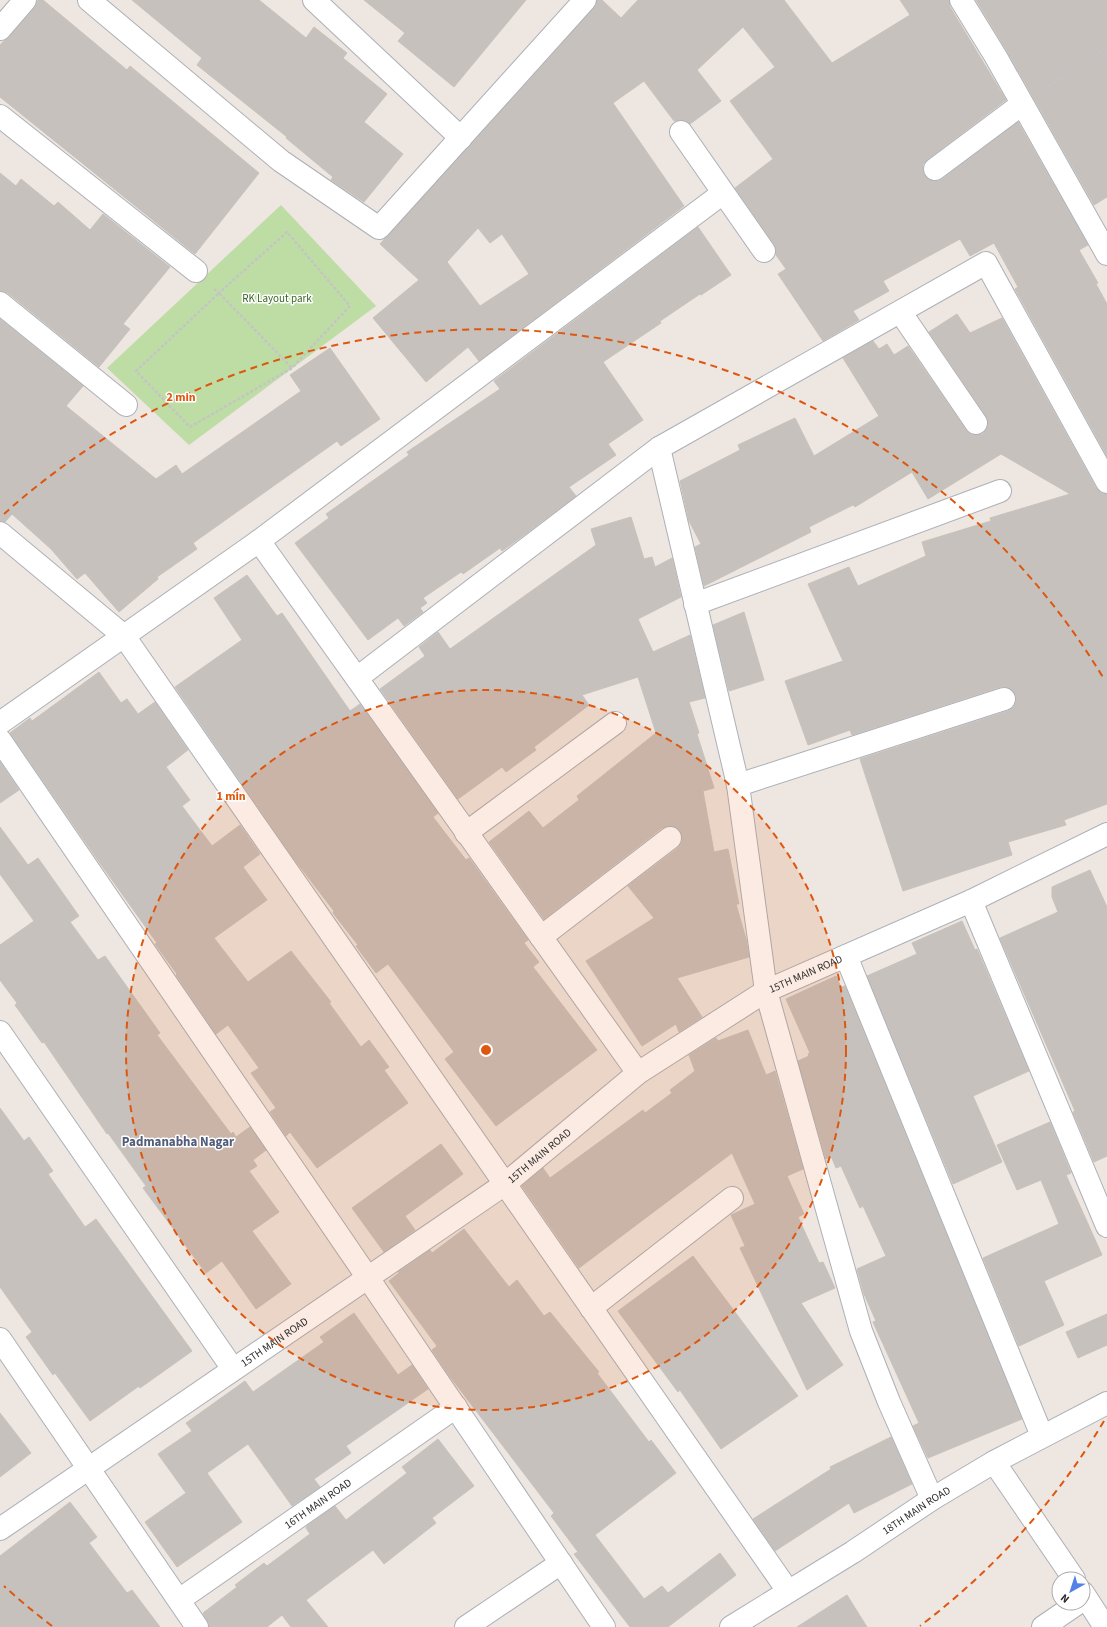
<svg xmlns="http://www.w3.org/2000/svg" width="1107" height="1627" font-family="'Source Sans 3',sans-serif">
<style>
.green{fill:#bedda4}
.building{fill:#c6c1bc;stroke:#c8c2bb;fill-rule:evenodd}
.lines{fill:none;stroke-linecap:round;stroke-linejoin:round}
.minor-casing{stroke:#adb0b8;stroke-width:24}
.path{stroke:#c4c4c4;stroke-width:2.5;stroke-dasharray:3 2;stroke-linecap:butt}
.minor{stroke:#fff;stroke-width:22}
.ring{fill:none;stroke:#df570e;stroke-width:2;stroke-dasharray:7 5}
.labels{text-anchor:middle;stroke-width:3;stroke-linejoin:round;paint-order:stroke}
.park-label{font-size:11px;fill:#386423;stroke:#fff}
.street-label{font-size:11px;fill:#2d2d2d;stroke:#fff}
.quarter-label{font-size:13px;font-weight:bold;fill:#515d7a;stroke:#fff}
.centre{fill:#df570e;stroke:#fff;stroke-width:2}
.ring-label{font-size:12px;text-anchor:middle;font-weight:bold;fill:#df570e;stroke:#fff;stroke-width:3;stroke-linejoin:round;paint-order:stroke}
</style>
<rect width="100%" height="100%" fill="#ede6e1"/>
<!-- green -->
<path class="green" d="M 281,205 L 376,306 L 189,445 L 107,368 Z"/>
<!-- building -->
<g class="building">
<path d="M 38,0 L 43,0 L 127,70 L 130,66 L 259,173 L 195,254 L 0,97 L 0,45 L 34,8 Z"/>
<path d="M 132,0 L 259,0 L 306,38 L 314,27 L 347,53 L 343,58 L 387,94 L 364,122 L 403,154 L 364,202 L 331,180 L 333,177 L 286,138 L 287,137 L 197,65 L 202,58 Z"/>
<path d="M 364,0 L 526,0 L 454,87 L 398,41 L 405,33 Z"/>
<path d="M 597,0 L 602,0 L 621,18 L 638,0 L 784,0 L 832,63 L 910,15 L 900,0 L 949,0 L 950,7 L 1006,100 L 928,159 L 923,164 L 923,171 L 925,176 L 930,180 L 936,181 L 942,179 L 1018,122 L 1088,245 L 1079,250 L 1098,283 L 1096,284 L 1107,304 L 1107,456 L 1015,289 L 1018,287 L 994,243 L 970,256 L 960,239 L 883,281 L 889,291 L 853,311 L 859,320 L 823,341 L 778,274 L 786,269 L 776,255 L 774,244 L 735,188 L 773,159 L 730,101 L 775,67 L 743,27 L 697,70 L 721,101 L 690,124 L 680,120 L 674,121 L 644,81 L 613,103 L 684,206 L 479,361 L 468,347 L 426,382 L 373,318 L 419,280 L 380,244 L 594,8 ZM 478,228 L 490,243 L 502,234 L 529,274 L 480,306 L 447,262 Z"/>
<path d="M 976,0 L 1107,0 L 1107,197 L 1094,205 L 1007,51 Z"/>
<path d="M 0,173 L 16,186 L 21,179 L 54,206 L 58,202 L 90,230 L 103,214 L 170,267 L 123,324 L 130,329 L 99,367 L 8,293 L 0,291 Z"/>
<path d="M 698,227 L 731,275 L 701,295 L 700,294 L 660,321 L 661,323 L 603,362 L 643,420 L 608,444 L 616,455 L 569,487 L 576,496 L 524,535 L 502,551 L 500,548 L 463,574 L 461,572 L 423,598 L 427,603 L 420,608 L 423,612 L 404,626 L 398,618 L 368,640 L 295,543 L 329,518 L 326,514 L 409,455 L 407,452 L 500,389 L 494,381 Z"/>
<path d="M 957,314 L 970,333 L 1002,318 L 1096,488 L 1101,493 L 1107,494 L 1107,804 L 1064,820 L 1066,825 L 1008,842 L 1012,855 L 903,891 L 860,759 L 1008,711 L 1014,707 L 1016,702 L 1016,696 L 1012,690 L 1006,687 L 1000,687 L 852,735 L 850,730 L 808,745 L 785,681 L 843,661 L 808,584 L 849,567 L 858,586 L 926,556 L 922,542 L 991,521 L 990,518 L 1070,494 L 1001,454 L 928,499 L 912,472 L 855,507 L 853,505 L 809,527 L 811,532 L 704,586 L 695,547 L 701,544 L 689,521 L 680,481 L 740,450 L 738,445 L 795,418 L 814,456 L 879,416 L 843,358 L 873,341 L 879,349 L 887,344 L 894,355 L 908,346 L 966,430 L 971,434 L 977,435 L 983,434 L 987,428 L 988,422 L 986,416 L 929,332 Z"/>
<path d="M 0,319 L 83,386 L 66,406 L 156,479 L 176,465 L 182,474 L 301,391 L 290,375 L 330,348 L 380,419 L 341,446 L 337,441 L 193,543 L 197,549 L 157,577 L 158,579 L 119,612 L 85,573 L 77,579 L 51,549 L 12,514 L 5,522 L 0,521 Z"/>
<path d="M 631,517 L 644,559 L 652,557 L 655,567 L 672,558 L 681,597 L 638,619 L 653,652 L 690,635 L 705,698 L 689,702 L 699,733 L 697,734 L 714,788 L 703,791 L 714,852 L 728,849 L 739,904 L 736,904 L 746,939 L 749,957 L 677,978 L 702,1017 L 679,1032 L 676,1024 L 642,1046 L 586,961 L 654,918 L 628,886 L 678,848 L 682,842 L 682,836 L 680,831 L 674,826 L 668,826 L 662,828 L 544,919 L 489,842 L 529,811 L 543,828 L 579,800 L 577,796 L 656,733 L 638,677 L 582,695 L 589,705 L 534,747 L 536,750 L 506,772 L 502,767 L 458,799 L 380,689 L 425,656 L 419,647 L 438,632 L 450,649 L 596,545 L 591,529 Z"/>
<path d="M 247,575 L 277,616 L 282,613 L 350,711 L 360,704 L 438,813 L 433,817 L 466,860 L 469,858 L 528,940 L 524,943 L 539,962 L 533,967 L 597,1050 L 496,1126 L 445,1059 L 454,1052 L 388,964 L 376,973 L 356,946 L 358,945 L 333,913 L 334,911 L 294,859 L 175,687 L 242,640 L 214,598 Z"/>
<path d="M 744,612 L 764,680 L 729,691 L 713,625 Z"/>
<path d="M 99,672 L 121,703 L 127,699 L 138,714 L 155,702 L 188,750 L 166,767 L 190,800 L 182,806 L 212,846 L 240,825 L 260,854 L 243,867 L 267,900 L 214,938 L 248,982 L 291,951 L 331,1002 L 329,1003 L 361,1047 L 369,1040 L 389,1067 L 384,1070 L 408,1103 L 317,1168 L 290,1132 L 286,1136 L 270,1112 L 276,1108 L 251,1073 L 259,1068 L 228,1025 L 216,1034 L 176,975 L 177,974 L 155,944 L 157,943 L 97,859 L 10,733 L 30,718 L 32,721 Z"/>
<path d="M 0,762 L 19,790 L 0,803 Z"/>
<path d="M 0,827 L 28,865 L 38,858 L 79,916 L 70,922 L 98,960 L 105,956 L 160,1033 L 157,1035 L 231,1134 L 233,1132 L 236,1137 L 250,1127 L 266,1150 L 253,1160 L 257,1166 L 249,1171 L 279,1212 L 252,1231 L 291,1284 L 256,1309 L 222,1261 L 206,1273 L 143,1188 L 146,1186 L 108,1133 L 107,1134 L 44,1042 L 42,1043 L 15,1005 L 17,1003 L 0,980 L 0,945 L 34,921 L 0,874 Z"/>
<path d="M 1090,870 L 1107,907 L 1107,1156 L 1094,1162 L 1073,1112 L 1075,1111 L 1000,938 L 1058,912 L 1052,897 L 1052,887 Z"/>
<path d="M 962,921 L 975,950 L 977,949 L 1029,1071 L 973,1096 L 1002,1162 L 953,1184 L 867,976 L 917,954 L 912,943 Z"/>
<path d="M 836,976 L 841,987 L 845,986 L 1022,1419 L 928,1458 L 913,1426 L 919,1423 L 873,1322 L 876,1321 L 864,1294 L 857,1269 L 886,1256 L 863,1206 L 860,1208 L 841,1166 L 836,1168 L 831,1156 L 826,1159 L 798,1061 L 809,1056 L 808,1054 L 810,1053 L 786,999 Z"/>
<path d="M 748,1030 L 766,1075 L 775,1071 L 803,1169 L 787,1176 L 804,1214 L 798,1217 L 819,1263 L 823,1262 L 835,1288 L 801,1303 L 843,1365 L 807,1390 L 740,1248 L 745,1246 L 731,1215 L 755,1204 L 732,1153 L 579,1268 L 522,1186 L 543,1168 L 550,1178 L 643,1110 L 645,1113 L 672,1093 L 670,1090 L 695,1071 L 689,1055 L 716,1038 L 718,1041 Z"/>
<path d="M 0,1108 L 24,1141 L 29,1137 L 53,1171 L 48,1174 L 85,1227 L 96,1219 L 192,1351 L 140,1388 L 139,1386 L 90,1421 L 55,1373 L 53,1375 L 26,1337 L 32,1332 L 0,1287 Z"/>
<path d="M 1050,1122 L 1071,1173 L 1066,1175 L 1102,1255 L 1044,1281 L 1064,1325 L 1019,1346 L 983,1258 L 1059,1224 L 1041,1180 L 1017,1190 L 997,1145 Z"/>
<path d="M 441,1144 L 463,1174 L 405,1216 L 415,1230 L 384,1252 L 352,1208 Z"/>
<path d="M 464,1229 L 509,1287 L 517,1280 L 544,1316 L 550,1312 L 599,1372 L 597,1373 L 649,1442 L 651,1440 L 676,1473 L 595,1535 L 644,1599 L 662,1586 L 668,1593 L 720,1553 L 736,1575 L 668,1627 L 630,1627 L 574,1554 L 578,1552 L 551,1516 L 554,1513 L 448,1374 L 432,1350 L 437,1346 L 389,1281 L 399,1273 L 398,1272 L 430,1250 L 432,1253 Z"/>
<path d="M 693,1256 L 798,1396 L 721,1449 L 680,1390 L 678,1392 L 618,1311 Z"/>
<path d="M 354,1313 L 398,1375 L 412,1365 L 428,1389 L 346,1446 L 351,1453 L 314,1479 L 320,1487 L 292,1506 L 248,1444 L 207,1473 L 242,1522 L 177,1567 L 145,1522 L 186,1493 L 158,1454 L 192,1431 L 186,1423 L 245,1381 L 253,1392 L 324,1342 L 320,1337 Z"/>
<path d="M 1107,1314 L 1107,1345 L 1078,1358 L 1066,1332 Z"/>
<path d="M 0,1413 L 31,1453 L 0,1477 Z"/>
<path d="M 891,1437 L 912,1484 L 854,1513 L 849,1503 L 775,1551 L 753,1519 L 831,1469 L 830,1467 Z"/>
<path d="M 438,1439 L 474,1486 L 432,1518 L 436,1523 L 384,1564 L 373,1550 L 306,1600 L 328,1627 L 291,1627 L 282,1615 L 267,1627 L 209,1627 L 203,1613 L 237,1587 L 235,1585 L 264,1563 L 267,1566 L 310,1534 L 306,1528 L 307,1526 L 335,1506 L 346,1520 L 407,1473 L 402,1467 Z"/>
<path d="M 70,1502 L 97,1537 L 89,1543 L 127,1593 L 132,1590 L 160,1627 L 0,1627 L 0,1556 Z"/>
<path d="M 847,1595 L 867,1627 L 797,1627 Z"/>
</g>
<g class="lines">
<defs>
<g id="minor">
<path d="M 89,0 L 281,161 L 379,228 L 585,0"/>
<path d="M 314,0 L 461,138"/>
<path d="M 961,0 L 996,57 L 1107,254"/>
<path d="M 0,29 L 25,0"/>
<path d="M 0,116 L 196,271"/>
<path d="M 681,132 L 764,251"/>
<path d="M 935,169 L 1022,104"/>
<path d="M 0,303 L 126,405"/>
<path d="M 901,313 L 976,423"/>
<path d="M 659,448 L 738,785 L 766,991 L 861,1331 L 889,1402 L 932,1499"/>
<path d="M 0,533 L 124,636 L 788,1591"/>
<path d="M 259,541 L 638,1073"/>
<path d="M 695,604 L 1000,491"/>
<path d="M 357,678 L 659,448 L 986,263 L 1107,482"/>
<path d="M 0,723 L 259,541 L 723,193"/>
<path d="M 0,740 L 368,1278 L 604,1627"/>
<path d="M 738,785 L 1004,699"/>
<path d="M 466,833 L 615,723"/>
<path d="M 971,901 L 1107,1226"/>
<path d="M 541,937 L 670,838"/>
<path d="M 846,956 L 1042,1436"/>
<path d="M 0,1032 L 233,1369"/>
<path d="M 591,1308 L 732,1198"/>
<path d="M 0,1339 L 197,1627"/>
<path d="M 994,1462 L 1074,1579"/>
<path id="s1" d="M 0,1529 L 505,1184 L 638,1073 L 766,991 L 971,901 L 1107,834"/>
<path d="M 1083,1593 L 1105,1627"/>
<path id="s2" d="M 179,1600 L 456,1407"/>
<path d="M 466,1627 L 561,1563"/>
<path id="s3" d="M 731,1627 L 853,1552 L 932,1499 L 994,1462 L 1107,1403"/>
<path d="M 1043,1627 L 1078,1603"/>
</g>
</defs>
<!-- minor casing -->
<use href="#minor" class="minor-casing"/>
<!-- path -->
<g class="path">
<path d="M 1045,89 L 1107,48"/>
<path d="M 214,289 L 219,293 L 287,232 L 350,306 L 292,368 L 190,427 L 136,371 L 219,293 L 292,368"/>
</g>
<!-- minor -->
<use href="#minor" class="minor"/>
</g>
<!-- distance rings -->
<circle cx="486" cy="1050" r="360" fill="#df570e" fill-opacity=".12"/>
<g class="ring">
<circle cx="486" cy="1050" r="360"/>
<path d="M1104 1421A721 721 0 0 1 920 1626M52 1626A721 721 0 0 1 4 1586M4 514A721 721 0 0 1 1104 679"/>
</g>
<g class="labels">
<!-- park labels -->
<g class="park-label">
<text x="277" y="302">RK Layout park</text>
</g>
<!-- street labels -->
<g class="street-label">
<text dy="4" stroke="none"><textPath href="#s1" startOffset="980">15TH MAIN ROAD</textPath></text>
<text dy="4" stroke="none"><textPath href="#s1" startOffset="656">15TH MAIN ROAD</textPath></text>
<text dy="4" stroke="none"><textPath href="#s1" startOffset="332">15TH MAIN ROAD</textPath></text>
<text dy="4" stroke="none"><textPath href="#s2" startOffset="169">16TH MAIN ROAD</textPath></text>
<text dy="4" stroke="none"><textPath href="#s3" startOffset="219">18TH MAIN ROAD</textPath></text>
</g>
<!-- quarter labels -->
<g class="quarter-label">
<text x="178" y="1146">Padmanabha Nagar</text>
</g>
</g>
<circle cx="486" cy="1050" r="6" class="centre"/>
<g class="ring-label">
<text x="181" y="401">2 min</text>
<text x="231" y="800">1 min</text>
</g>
<!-- north arrow -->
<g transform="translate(1071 1591) rotate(219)"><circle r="19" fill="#ffffff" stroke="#ababab"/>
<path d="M0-3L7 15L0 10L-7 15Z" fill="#5381e8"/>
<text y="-6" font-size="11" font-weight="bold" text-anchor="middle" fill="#2d2d2d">N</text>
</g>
</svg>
